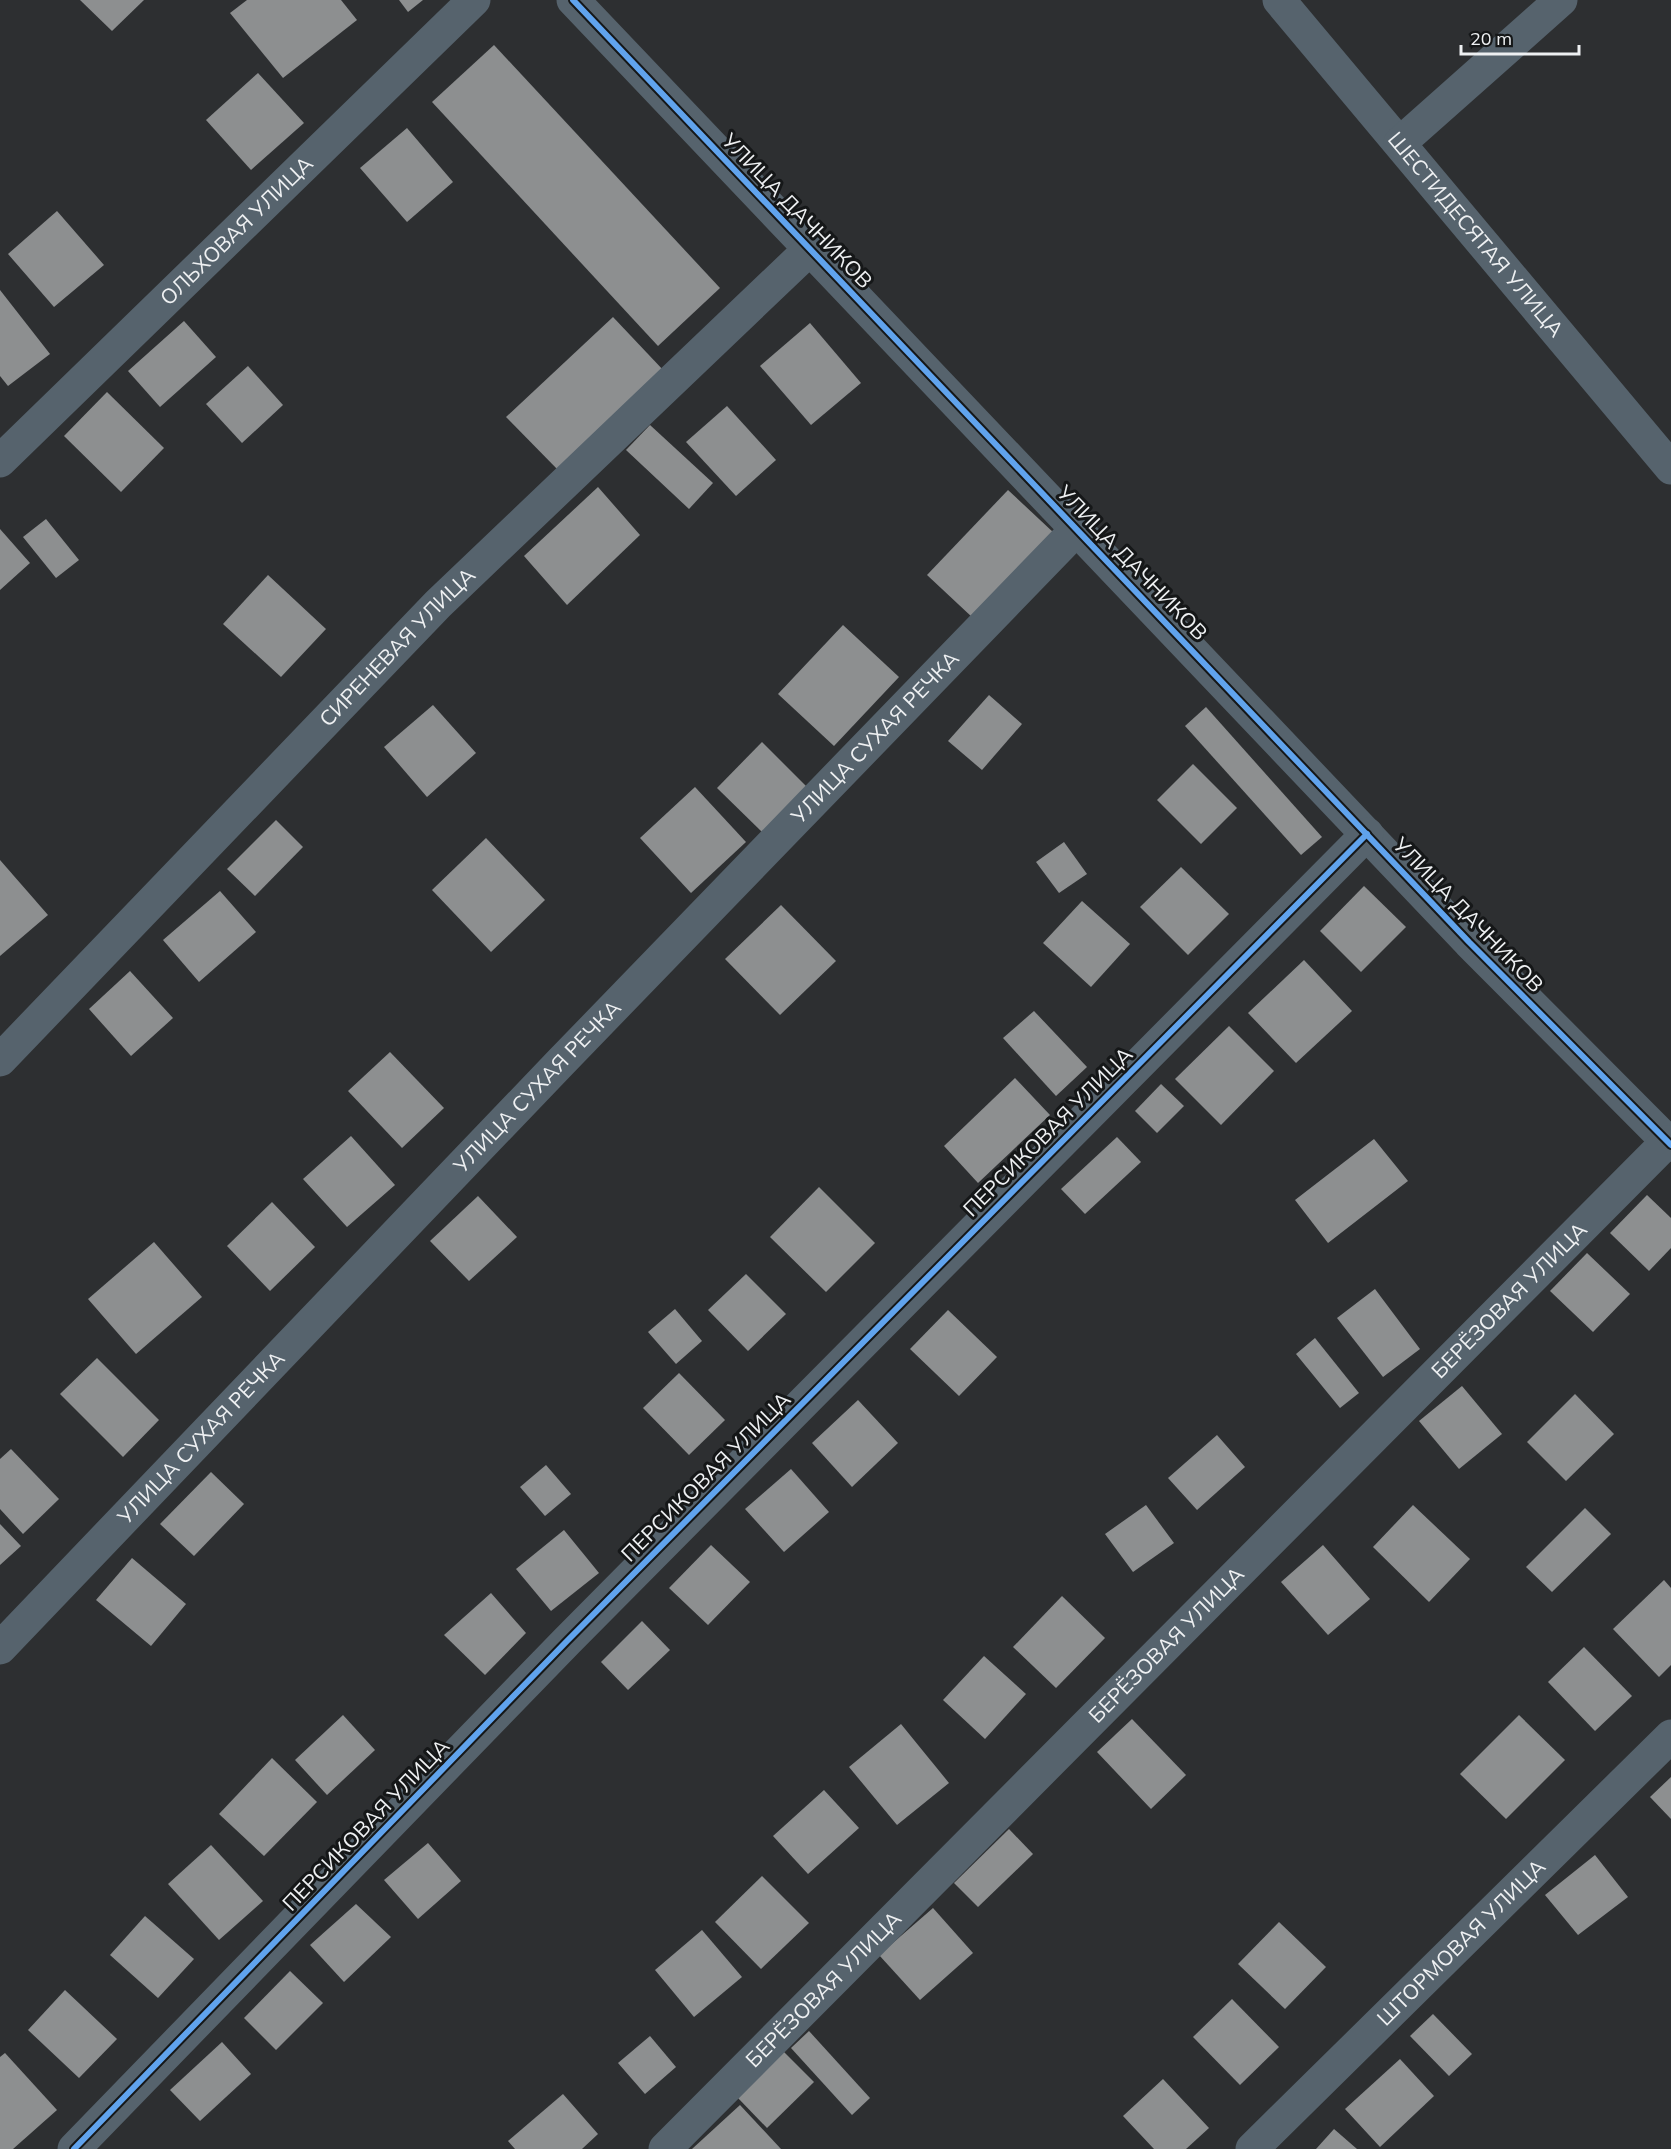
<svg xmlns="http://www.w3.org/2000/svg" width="1671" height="2149" font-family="Mulish,sans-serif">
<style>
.building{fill:#8d8f90}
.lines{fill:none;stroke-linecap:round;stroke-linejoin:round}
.street{stroke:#56636d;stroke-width:33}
.cycleway-casing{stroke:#151718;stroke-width:10}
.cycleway{stroke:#60a3ed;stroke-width:6}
.labels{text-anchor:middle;stroke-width:6;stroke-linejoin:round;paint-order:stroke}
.street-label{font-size:21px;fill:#eef0f2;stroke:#151718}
</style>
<rect width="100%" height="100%" fill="#2d2f31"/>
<!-- building -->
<g class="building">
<path d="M 80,0 L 144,0 L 112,31 Z"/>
<path d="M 247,0 L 341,0 L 357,20 L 283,78 L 230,13 Z"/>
<path d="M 399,0 L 423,0 L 408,12 Z"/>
<path d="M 494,45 L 720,288 L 658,346 L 432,102 Z"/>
<path d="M 258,73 L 304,123 L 251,170 L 206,120 Z"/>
<path d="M 407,128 L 453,182 L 407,222 L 360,168 Z"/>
<path d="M 57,211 L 104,265 L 54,307 L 8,254 Z"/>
<path d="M 0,290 L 50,354 L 8,386 L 0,376 Z"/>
<path d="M 613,317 L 665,372 L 559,471 L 506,417 Z"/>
<path d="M 184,321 L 216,357 L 160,407 L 128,371 Z"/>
<path d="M 810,323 L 861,383 L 811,425 L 760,366 Z"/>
<path d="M 248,366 L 283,405 L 242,443 L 206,404 Z"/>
<path d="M 107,392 L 164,448 L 121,492 L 64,436 Z"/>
<path d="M 727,406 L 776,460 L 736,496 L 686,442 Z"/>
<path d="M 650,425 L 713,483 L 689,509 L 626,450 Z"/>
<path d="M 598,487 L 640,535 L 567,605 L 524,556 Z"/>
<path d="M 1008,490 L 1054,533 L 973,618 L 927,575 Z"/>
<path d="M 46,519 L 79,560 L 56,578 L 23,537 Z"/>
<path d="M 0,529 L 30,563 L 0,590 Z"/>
<path d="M 268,575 L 326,629 L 281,677 L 223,624 Z"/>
<path d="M 843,625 L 899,677 L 834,746 L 778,694 Z"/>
<path d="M 989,695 L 1022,724 L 982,770 L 948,741 Z"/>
<path d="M 433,705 L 476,753 L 427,797 L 384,747 Z"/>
<path d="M 1206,707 L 1322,837 L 1301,855 L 1185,726 Z"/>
<path d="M 762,742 L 808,788 L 762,832 L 717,788 Z"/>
<path d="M 1193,764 L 1237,808 L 1201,844 L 1157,800 Z"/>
<path d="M 695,787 L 746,842 L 691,893 L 640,838 Z"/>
<path d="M 276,820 L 303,847 L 255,896 L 227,869 Z"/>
<path d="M 486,838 L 545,900 L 491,952 L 432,890 Z"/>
<path d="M 1064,842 L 1087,874 L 1059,893 L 1036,862 Z"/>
<path d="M 0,860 L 48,915 L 0,956 Z"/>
<path d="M 1181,867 L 1229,914 L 1188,955 L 1140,907 Z"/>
<path d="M 1364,886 L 1406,927 L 1361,972 L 1320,931 Z"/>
<path d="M 220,891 L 256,932 L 199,982 L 163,940 Z"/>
<path d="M 1082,901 L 1130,944 L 1091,987 L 1043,943 Z"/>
<path d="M 781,905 L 836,961 L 780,1015 L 725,959 Z"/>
<path d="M 1304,960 L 1352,1011 L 1296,1063 L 1248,1013 Z"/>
<path d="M 130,971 L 173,1018 L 131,1056 L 89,1009 Z"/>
<path d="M 1034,1011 L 1087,1067 L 1056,1096 L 1003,1038 Z"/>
<path d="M 1229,1026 L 1274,1071 L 1221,1125 L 1175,1079 Z"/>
<path d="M 390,1052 L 444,1108 L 402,1148 L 348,1091 Z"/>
<path d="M 1015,1078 L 1050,1115 L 978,1183 L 944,1146 Z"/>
<path d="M 1161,1084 L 1184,1106 L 1157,1133 L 1135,1111 Z"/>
<path d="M 351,1136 L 395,1185 L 347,1227 L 303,1179 Z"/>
<path d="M 1117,1137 L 1141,1162 L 1085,1214 L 1061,1189 Z"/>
<path d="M 1374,1139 L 1408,1181 L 1328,1243 L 1295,1200 Z"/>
<path d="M 819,1187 L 875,1243 L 826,1292 L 770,1237 Z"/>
<path d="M 1647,1195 L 1671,1218 L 1671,1248 L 1649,1271 L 1610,1233 Z"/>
<path d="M 478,1196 L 517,1237 L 469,1281 L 430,1241 Z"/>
<path d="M 272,1202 L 315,1247 L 270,1291 L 227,1246 Z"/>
<path d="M 154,1242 L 202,1297 L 136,1354 L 88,1299 Z"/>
<path d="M 1587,1253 L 1630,1294 L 1593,1332 L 1550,1291 Z"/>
<path d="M 746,1274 L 786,1314 L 748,1351 L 708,1310 Z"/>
<path d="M 1375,1289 L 1420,1349 L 1383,1377 L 1337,1318 Z"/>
<path d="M 675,1309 L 702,1341 L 676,1364 L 648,1332 Z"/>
<path d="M 948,1310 L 997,1357 L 959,1396 L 910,1349 Z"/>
<path d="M 1315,1338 L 1359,1393 L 1340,1408 L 1296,1354 Z"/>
<path d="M 97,1358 L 159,1420 L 123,1457 L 60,1394 Z"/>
<path d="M 679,1373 L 725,1420 L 689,1455 L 643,1408 Z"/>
<path d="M 1462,1386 L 1502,1434 L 1459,1469 L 1419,1421 Z"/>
<path d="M 1575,1394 L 1614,1434 L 1566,1481 L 1527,1442 Z"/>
<path d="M 858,1400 L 898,1443 L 852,1487 L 812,1443 Z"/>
<path d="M 1217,1435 L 1245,1467 L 1197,1510 L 1168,1478 Z"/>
<path d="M 11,1449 L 59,1499 L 23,1534 L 0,1509 L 0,1459 Z"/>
<path d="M 546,1465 L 571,1494 L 545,1516 L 520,1487 Z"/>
<path d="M 791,1469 L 829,1512 L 784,1552 L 745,1509 Z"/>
<path d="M 211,1472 L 244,1504 L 194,1556 L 160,1524 Z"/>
<path d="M 1146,1505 L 1174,1543 L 1133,1572 L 1105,1534 Z"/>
<path d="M 1413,1505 L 1470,1559 L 1429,1602 L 1373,1547 Z"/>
<path d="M 1585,1508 L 1611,1534 L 1552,1592 L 1526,1567 Z"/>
<path d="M 0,1524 L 21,1546 L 0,1565 Z"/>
<path d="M 564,1530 L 599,1573 L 551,1611 L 516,1569 Z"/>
<path d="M 711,1545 L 750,1582 L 708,1625 L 669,1588 Z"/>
<path d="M 1323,1545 L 1370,1599 L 1328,1635 L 1281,1582 Z"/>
<path d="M 132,1558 L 186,1604 L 151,1646 L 96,1600 Z"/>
<path d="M 1664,1580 L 1671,1588 L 1671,1665 L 1659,1677 L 1613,1629 Z"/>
<path d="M 491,1593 L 526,1633 L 485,1675 L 444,1635 Z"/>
<path d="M 1062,1596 L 1105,1638 L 1056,1688 L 1013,1647 Z"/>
<path d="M 642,1621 L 670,1650 L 628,1690 L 601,1662 Z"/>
<path d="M 1584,1647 L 1632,1696 L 1595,1731 L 1548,1682 Z"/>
<path d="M 984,1656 L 1026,1694 L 985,1739 L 943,1700 Z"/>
<path d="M 343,1715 L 375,1750 L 327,1795 L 295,1760 Z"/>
<path d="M 1519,1715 L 1565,1760 L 1506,1819 L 1460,1774 Z"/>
<path d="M 1132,1719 L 1186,1775 L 1151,1809 L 1097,1752 Z"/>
<path d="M 901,1724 L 949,1783 L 897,1825 L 849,1767 Z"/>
<path d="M 272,1758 L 317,1802 L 264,1856 L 219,1814 Z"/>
<path d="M 1671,1777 L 1671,1819 L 1650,1797 Z"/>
<path d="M 824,1790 L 859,1828 L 808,1874 L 773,1836 Z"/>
<path d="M 1009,1829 L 1033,1854 L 978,1907 L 954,1883 Z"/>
<path d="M 428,1843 L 461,1881 L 418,1919 L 384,1880 Z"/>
<path d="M 211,1845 L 263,1901 L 219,1940 L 168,1884 Z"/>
<path d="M 1595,1855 L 1628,1897 L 1578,1935 L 1545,1895 Z"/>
<path d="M 762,1876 L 809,1923 L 761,1969 L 715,1922 Z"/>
<path d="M 356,1904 L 391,1937 L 344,1982 L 310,1945 Z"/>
<path d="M 933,1908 L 973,1953 L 920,2000 L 879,1955 Z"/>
<path d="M 145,1916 L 194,1959 L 158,1998 L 110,1955 Z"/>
<path d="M 1279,1922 L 1326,1967 L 1285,2009 L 1238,1964 Z"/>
<path d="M 702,1930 L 742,1977 L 694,2017 L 655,1970 Z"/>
<path d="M 290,1971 L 323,2003 L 276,2050 L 244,2018 Z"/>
<path d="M 65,1990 L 117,2039 L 79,2078 L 28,2030 Z"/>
<path d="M 1232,1999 L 1279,2047 L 1240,2085 L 1193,2037 Z"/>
<path d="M 1433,2014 L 1472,2054 L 1449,2076 L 1410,2036 Z"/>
<path d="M 809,2031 L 870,2098 L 852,2115 L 791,2048 Z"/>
<path d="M 650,2036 L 676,2067 L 645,2094 L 618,2063 Z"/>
<path d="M 222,2042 L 251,2074 L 200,2121 L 170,2090 Z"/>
<path d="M 783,2051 L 814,2082 L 767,2128 L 737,2097 Z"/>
<path d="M 5,2053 L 57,2110 L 13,2149 L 0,2149 L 0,2057 Z"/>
<path d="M 1400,2059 L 1434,2096 L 1380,2147 L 1345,2109 Z"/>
<path d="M 1163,2079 L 1209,2128 L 1186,2149 L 1154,2149 L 1123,2116 Z"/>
<path d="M 563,2094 L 598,2134 L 582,2149 L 515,2149 L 508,2141 Z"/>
<path d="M 740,2105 L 781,2149 L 692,2149 Z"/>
<path d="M 1334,2129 L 1357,2149 L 1316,2149 Z"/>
</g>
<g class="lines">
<!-- street -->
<g class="street">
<path d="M 573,0 L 1469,942 L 1671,1145"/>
<path id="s1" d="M 1279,0 L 1671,468"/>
<path d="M 1400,143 L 1561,0"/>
<path id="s2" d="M 0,461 L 474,0"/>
<path id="s3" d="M 0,1060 L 438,604 L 810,249"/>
<path id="s4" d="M 0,1648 L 560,1063 L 1077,529"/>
<path d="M 74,2149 L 567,1641 L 1367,834"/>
<path id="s5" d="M 665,2149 L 1667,1142"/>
<path id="s6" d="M 1252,2149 L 1671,1736"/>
</g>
<defs>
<g id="cycleway">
<path d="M 573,0 L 1469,942 L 1671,1145"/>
<path d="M 74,2149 L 567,1641 L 1367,834"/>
</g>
</defs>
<!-- cycleway casing -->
<use href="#cycleway" class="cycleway-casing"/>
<!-- cycleway -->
<use href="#cycleway" class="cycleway"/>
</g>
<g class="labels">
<!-- street labels -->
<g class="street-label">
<text transform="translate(797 211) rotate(46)" y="7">УЛИЦА ДАЧНИКОВ</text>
<text dy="7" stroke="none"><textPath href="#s2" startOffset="330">ОЛЬХОВАЯ УЛИЦА</textPath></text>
<text dy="7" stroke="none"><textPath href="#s1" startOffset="306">ШЕСТИДЕСЯТАЯ УЛИЦА</textPath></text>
<text transform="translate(1132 563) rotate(46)" y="7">УЛИЦА ДАЧНИКОВ</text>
<text dy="7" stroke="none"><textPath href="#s3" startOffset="573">СИРЕНЕВАЯ УЛИЦА</textPath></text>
<text dy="7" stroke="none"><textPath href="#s4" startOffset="1263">УЛИЦА СУХАЯ РЕЧКА</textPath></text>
<text transform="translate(1468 915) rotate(46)" y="7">УЛИЦА ДАЧНИКОВ</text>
<text dy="7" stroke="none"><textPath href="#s4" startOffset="777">УЛИЦА СУХАЯ РЕЧКА</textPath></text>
<text transform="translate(1048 1132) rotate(-45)" y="7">ПЕРСИКОВАЯ УЛИЦА</text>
<text dy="7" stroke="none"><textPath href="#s5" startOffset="1197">БЕРЁЗОВАЯ УЛИЦА</textPath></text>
<text dy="7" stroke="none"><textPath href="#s4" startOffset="291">УЛИЦА СУХАЯ РЕЧКА</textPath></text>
<text transform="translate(706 1477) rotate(-45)" y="7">ПЕРСИКОВАЯ УЛИЦА</text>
<text dy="7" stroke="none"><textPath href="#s5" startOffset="711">БЕРЁЗОВАЯ УЛИЦА</textPath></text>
<text transform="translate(366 1825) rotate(-46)" y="7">ПЕРСИКОВАЯ УЛИЦА</text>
<text dy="7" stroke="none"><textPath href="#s6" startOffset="294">ШТОРМОВАЯ УЛИЦА</textPath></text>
<text dy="7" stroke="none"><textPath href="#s5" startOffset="225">БЕРЁЗОВАЯ УЛИЦА</textPath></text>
</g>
</g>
<!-- scale -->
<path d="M1461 45v9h118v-9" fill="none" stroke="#eef0f2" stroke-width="3"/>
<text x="1470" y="45" font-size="18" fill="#eef0f2" stroke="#151718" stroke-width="4.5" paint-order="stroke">20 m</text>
</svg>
